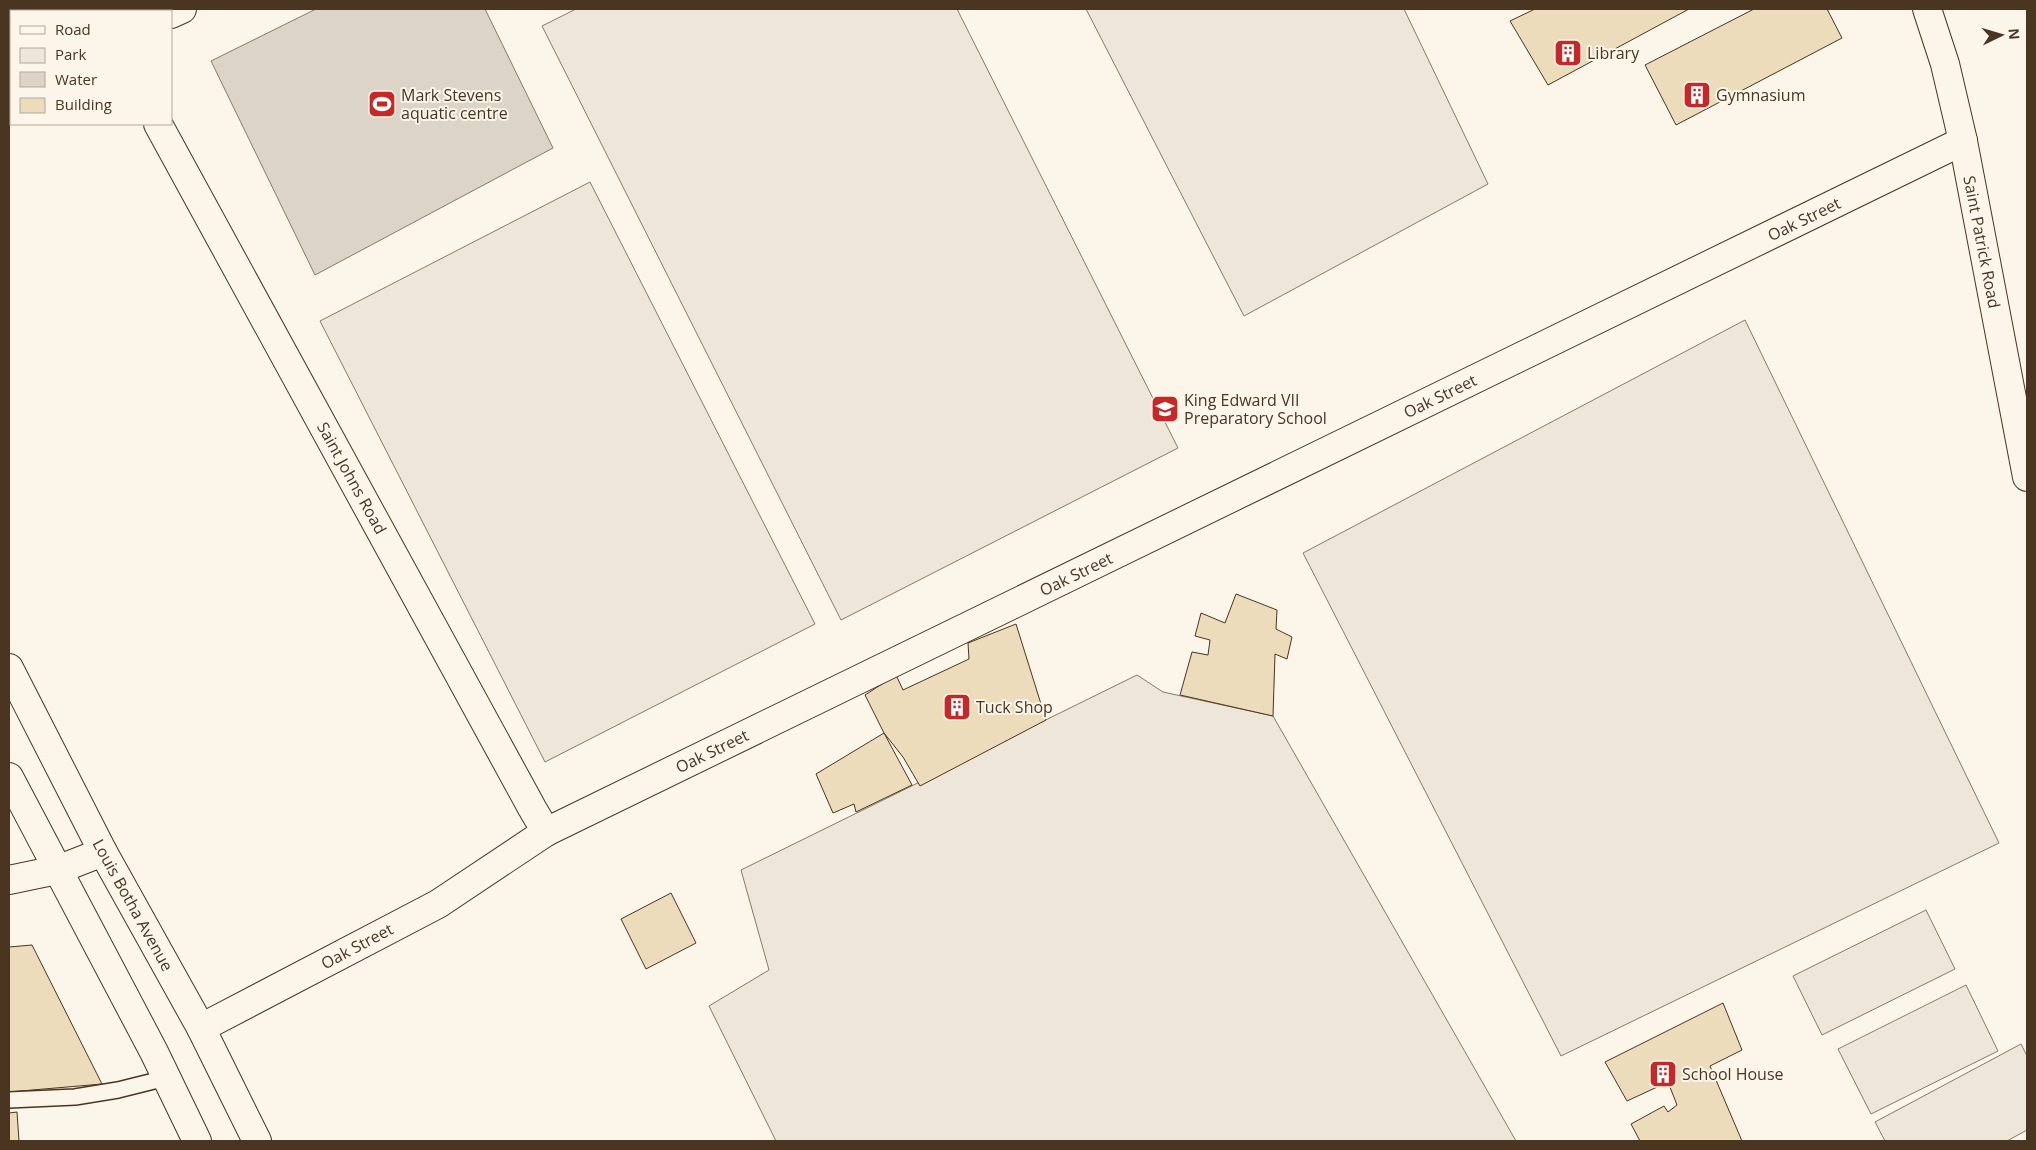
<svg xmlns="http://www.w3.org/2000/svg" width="2036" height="1150" font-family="'Open Sans',sans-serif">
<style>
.green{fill:#ede6d9;stroke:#887966}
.water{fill:#dcd4c6;stroke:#887966}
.building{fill:#ecdcbc;stroke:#4a3520}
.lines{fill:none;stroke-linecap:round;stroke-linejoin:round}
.lane-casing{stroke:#4a3520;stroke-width:18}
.street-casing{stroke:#4a3520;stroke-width:30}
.primary-casing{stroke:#4a3520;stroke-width:30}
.lane{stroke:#fbf6e9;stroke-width:15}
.street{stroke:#fbf6e9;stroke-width:28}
.primary{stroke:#fbf6e9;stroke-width:28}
.labels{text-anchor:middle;stroke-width:4;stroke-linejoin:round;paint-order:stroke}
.poi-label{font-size:16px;fill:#4a3520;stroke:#fbf6e9;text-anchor:start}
.street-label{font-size:16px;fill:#4a3520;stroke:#fbf6e9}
</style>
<rect width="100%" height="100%" fill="#fbf6e9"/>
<!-- green -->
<g class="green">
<path d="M 576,9 L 957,9 L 1178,448 L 841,620 L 542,26 Z"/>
<path d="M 1086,9 L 1404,9 L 1488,184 L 1244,316 Z"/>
<path d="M 590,182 L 815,624 L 545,762 L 320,321 Z"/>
<path d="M 1745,320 L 1999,843 L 1561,1056 L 1303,553 Z"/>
<path d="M 1137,675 L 1163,692 L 1273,716 L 1516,1141 L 776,1141 L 709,1006 L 769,970 L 741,870 Z"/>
<path d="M 1926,910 L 1955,969 L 1822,1035 L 1793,976 Z"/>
<path d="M 1966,985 L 1998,1051 L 1871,1114 L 1838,1049 Z"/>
<path d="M 2021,1044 L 2027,1056 L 2027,1130 L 2007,1141 L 1885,1141 L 1875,1122 Z"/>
</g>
<!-- water -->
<path class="water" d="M 316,9 L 485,9 L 553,148 L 315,275 L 211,61 Z"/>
<!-- building -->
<g class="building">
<path d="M 1535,9 L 1689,9 L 1548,85 L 1510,21 Z"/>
<path d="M 1754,9 L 1827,9 L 1842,38 L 1676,125 L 1645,65 Z"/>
<path d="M 1236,594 L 1277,610 L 1276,629 L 1292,637 L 1287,659 L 1275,654 L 1273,716 L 1180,695 L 1192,652 L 1208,655 L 1210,640 L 1195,636 L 1201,613 L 1225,623 Z"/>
<path d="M 1016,624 L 1046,720 L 920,786 L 903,757 L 884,733 L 865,695 L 896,675 L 903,690 L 969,659 L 968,643 Z"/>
<path d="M 884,733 L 912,785 L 856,812 L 854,804 L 833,813 L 816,774 Z"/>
<path d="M 671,893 L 696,943 L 646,969 L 621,919 Z"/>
<path d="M 32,945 L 102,1084 L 9,1092 L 9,947 Z"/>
<path d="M 1723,1003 L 1742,1050 L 1710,1066 L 1742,1141 L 1640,1141 L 1631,1124 L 1664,1106 L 1668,1112 L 1677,1105 L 1668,1082 L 1627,1101 L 1605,1062 Z"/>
<path d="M 17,1112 L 19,1141 L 9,1141 L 9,1113 Z"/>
</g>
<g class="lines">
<defs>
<path id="lane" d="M 9,1100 L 75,1097 L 118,1090 L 166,1078"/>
<g id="street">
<path d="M 96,9 L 97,11"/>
<path d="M 1927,9 L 1945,64 L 1963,141 L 2027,477"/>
<path d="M 171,14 L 182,9"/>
<path d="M 9,103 L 11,102"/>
<path d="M 158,124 L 532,808 L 546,832"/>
<path d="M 9,880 L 57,870 L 103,852"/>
<path d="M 201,1028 L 438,904 L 546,832 L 1963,141"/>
</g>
<g id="primary">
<path d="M 9,668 L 103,852 L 201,1028 L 257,1141"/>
<path d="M 9,777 L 154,1052 L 197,1141"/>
</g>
</defs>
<!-- lane casing -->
<use href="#lane" class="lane-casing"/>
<!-- street casing -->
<use href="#street" class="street-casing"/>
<!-- primary casing -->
<use href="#primary" class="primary-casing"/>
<!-- lane -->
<use href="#lane" class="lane"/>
<!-- street -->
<use href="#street" class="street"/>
<!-- primary -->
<use href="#primary" class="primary"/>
</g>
<!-- icons -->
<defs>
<symbol id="building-square" viewBox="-11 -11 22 22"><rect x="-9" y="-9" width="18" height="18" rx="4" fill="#c62828" stroke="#fbf6e9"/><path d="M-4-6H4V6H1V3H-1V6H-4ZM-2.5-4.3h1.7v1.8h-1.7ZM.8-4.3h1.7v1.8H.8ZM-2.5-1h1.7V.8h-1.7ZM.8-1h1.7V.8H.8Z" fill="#fff"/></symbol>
<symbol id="stadium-square" viewBox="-11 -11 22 22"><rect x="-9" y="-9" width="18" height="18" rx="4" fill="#c62828" stroke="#fbf6e9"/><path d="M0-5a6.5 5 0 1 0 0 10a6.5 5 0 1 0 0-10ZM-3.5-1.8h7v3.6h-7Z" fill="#fff"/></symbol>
<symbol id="school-square" viewBox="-11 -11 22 22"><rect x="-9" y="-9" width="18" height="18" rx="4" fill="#c62828" stroke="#fbf6e9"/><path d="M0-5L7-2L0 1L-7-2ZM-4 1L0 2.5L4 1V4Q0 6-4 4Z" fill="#fff"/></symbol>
</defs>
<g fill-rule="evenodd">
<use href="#building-square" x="1552" y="37" width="32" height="32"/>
<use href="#building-square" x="1681" y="79" width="32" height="32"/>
<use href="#stadium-square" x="366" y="88" width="32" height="32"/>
<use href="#school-square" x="1149" y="393" width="32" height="32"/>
<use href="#building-square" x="941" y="691" width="32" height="32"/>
<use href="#building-square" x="1647" y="1058" width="32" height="32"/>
</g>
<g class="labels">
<!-- poi labels -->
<g class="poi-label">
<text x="1587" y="59">Library</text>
<text x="401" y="101">Mark Stevens<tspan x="401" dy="18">aquatic centre</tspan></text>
<text x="1716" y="101">Gymnasium</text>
<text x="1184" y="406">King Edward VII<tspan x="1184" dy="18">Preparatory School</tspan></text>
<text x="976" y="713">Tuck Shop</text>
<text x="1682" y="1080">School House</text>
</g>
<!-- street labels -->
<g class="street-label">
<text transform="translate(1804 219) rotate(-26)" y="6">Oak Street</text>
<text transform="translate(1982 242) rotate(79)" y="6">Saint Patrick Road</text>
<text transform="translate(1440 396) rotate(-26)" y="6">Oak Street</text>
<text transform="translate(352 478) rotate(61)" y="6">Saint Johns Road</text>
<text transform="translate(1076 574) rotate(-26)" y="6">Oak Street</text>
<text transform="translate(712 751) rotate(-26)" y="6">Oak Street</text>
<text transform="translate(133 905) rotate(61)" y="6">Louis Botha Avenue</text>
<text transform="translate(357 946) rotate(-28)" y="6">Oak Street</text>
</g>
</g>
<!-- border -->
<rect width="2036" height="1150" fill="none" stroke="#4a3520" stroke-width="20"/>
<!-- legend -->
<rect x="10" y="10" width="162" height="115" fill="#fbf6e9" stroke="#b4a999"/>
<rect x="20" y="26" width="25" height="8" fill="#fbf6e9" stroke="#b4a999"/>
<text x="55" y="35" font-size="15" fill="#4a3520">Road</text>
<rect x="20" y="48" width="25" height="15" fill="#ede6d9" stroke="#b4a999"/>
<text x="55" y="60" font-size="15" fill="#4a3520">Park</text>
<rect x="20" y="72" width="25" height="15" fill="#dcd4c6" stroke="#b4a999"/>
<text x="55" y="85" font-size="15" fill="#4a3520">Water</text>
<rect x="20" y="98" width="25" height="15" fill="#ecdcbc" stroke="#b4a999"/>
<text x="55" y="110" font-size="15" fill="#4a3520">Building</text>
<!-- north arrow -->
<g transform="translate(2001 35) rotate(85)" stroke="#fbf6e9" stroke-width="4" paint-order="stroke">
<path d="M0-4L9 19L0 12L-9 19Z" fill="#4a3520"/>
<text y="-8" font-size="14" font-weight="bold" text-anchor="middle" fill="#4a3520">N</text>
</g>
</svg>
